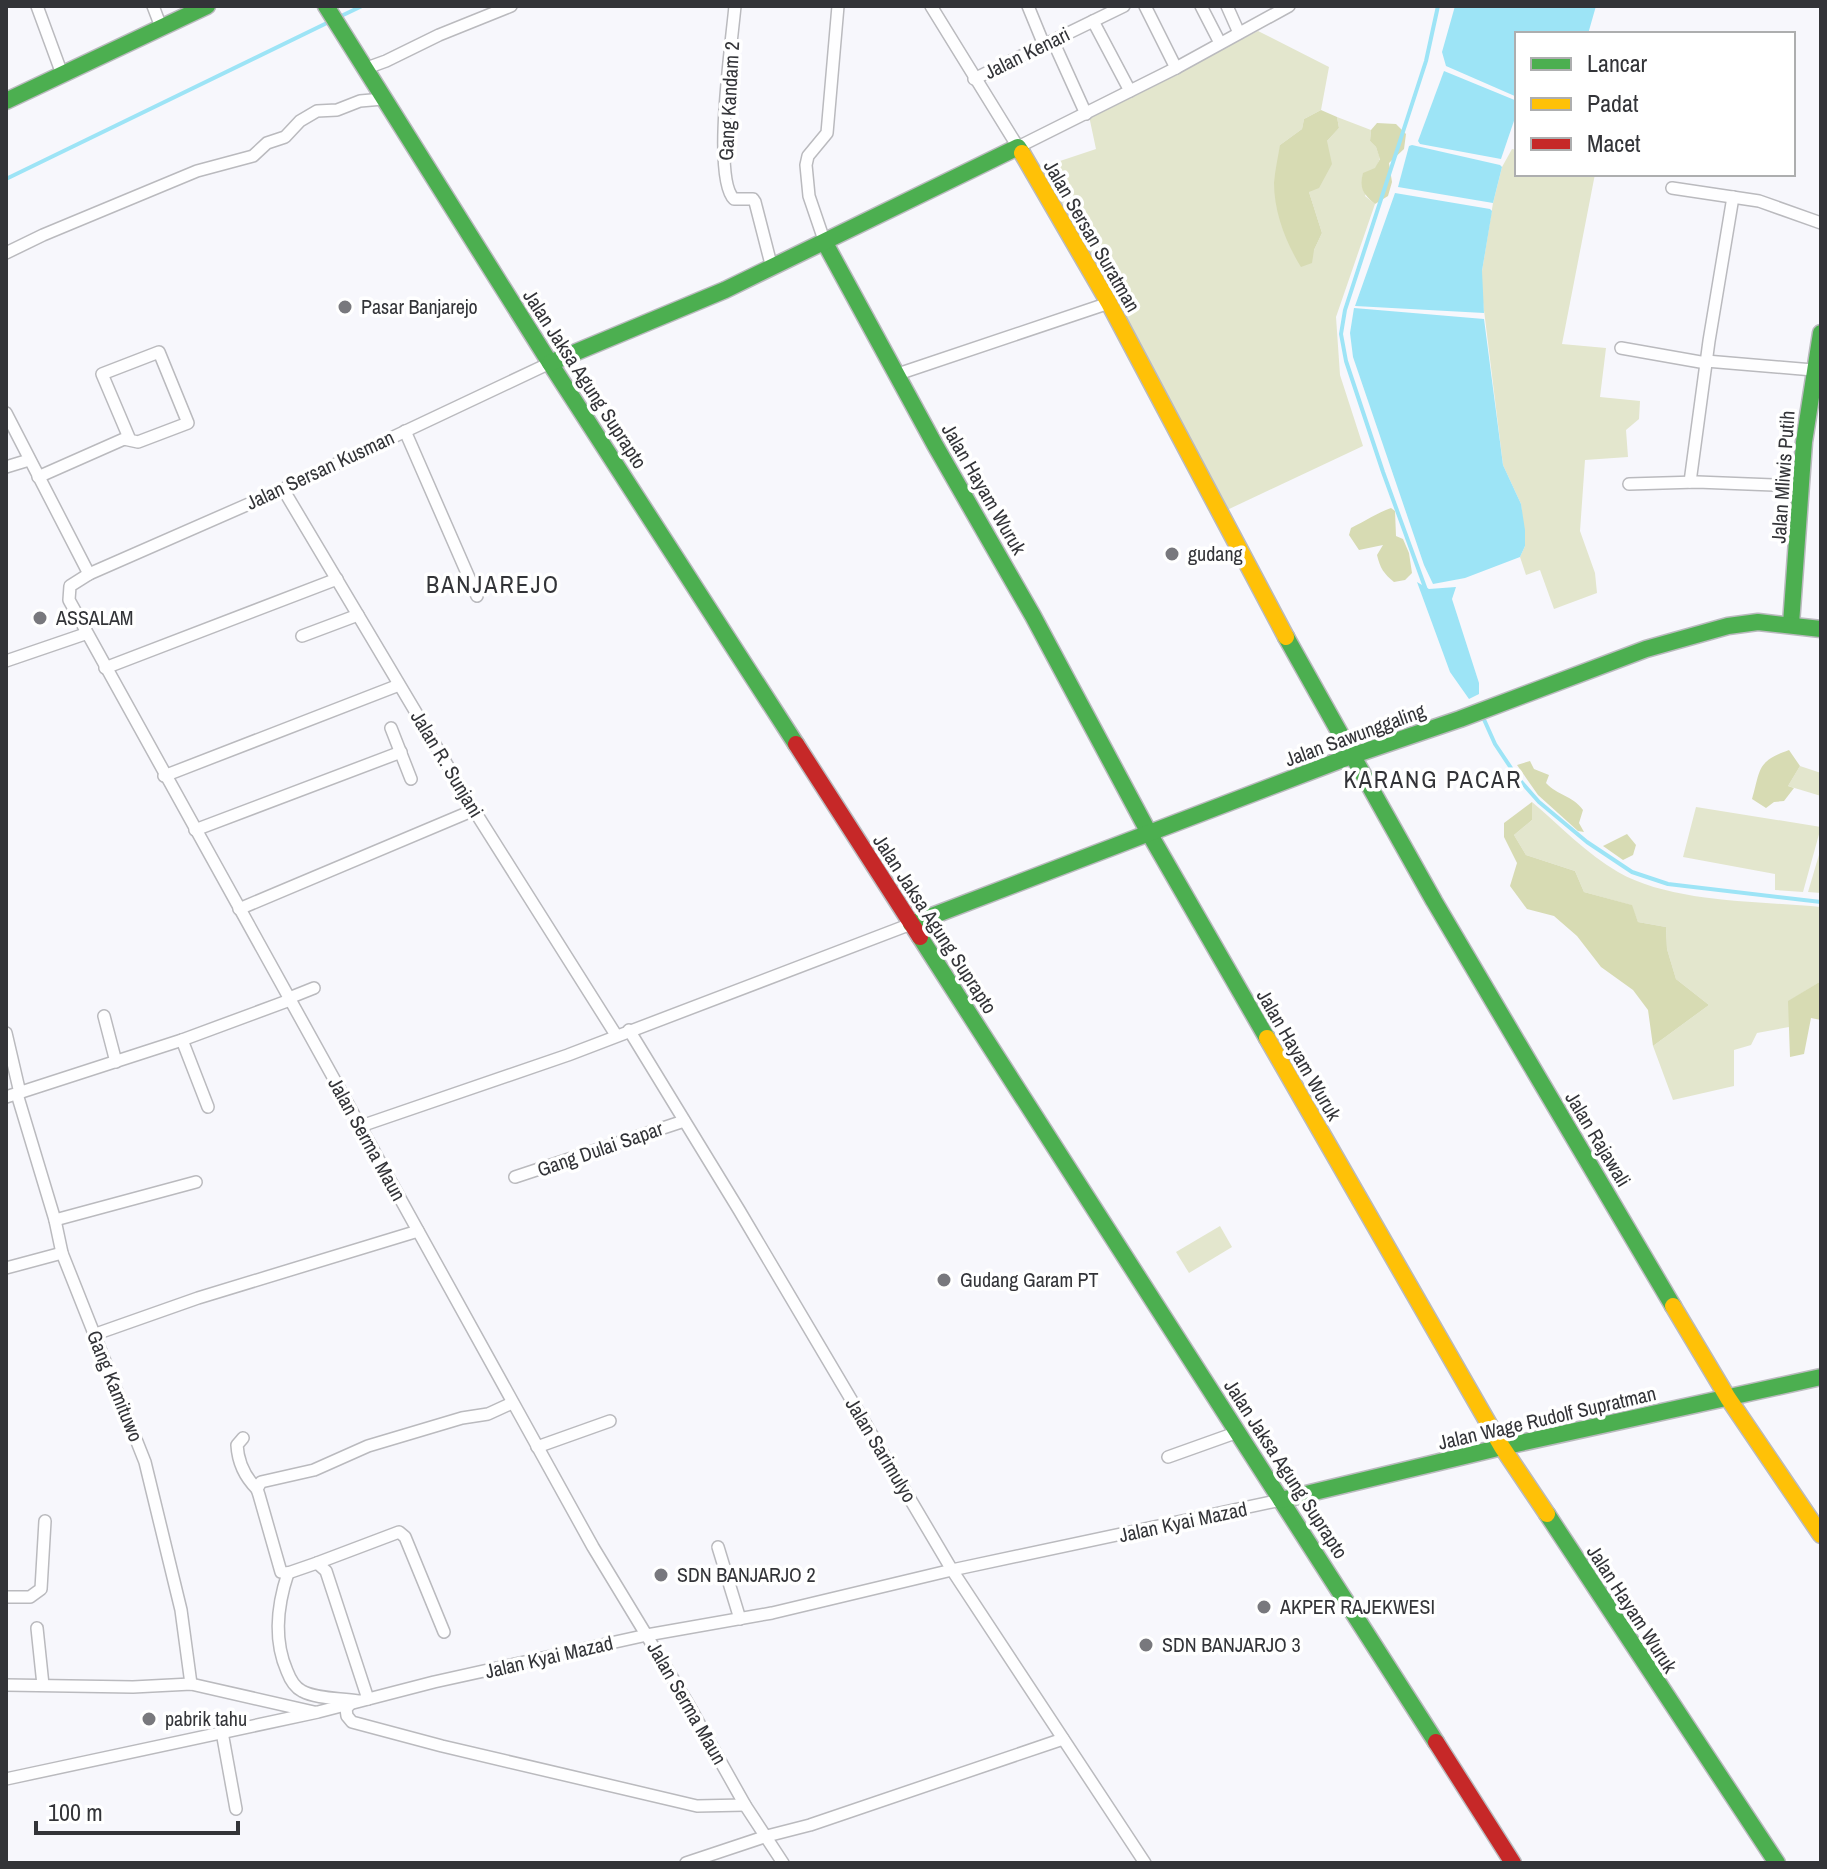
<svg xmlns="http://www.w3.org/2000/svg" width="1827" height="1869" font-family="'Archivo Narrow',sans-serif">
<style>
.green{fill:#e3e6cd}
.forest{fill:#d7dbb3}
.water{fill:#9de4f6}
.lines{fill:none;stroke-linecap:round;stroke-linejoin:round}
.stream{stroke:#9de4f6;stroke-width:4}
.street-casing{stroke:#bababe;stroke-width:14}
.fast-casing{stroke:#bababe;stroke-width:19}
.slow-casing{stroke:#bababe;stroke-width:19}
.jam-casing{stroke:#bababe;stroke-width:19}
.street{stroke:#fefeff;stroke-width:11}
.fast{stroke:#4caf50;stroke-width:16}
.slow{stroke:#ffc107;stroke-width:16}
.jam{stroke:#c62828;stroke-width:16}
.poi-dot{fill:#78787d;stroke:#fff;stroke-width:3}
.labels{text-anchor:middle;stroke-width:7;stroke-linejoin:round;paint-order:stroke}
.street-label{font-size:20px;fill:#333438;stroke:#fff}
.poi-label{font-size:20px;fill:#333438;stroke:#fff;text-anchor:start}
.quarter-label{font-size:24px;letter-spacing:2px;fill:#333438;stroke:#fff}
</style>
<rect width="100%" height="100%" fill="#f7f7fc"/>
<!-- green -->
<g class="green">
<path d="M 1258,31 L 1329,67 L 1321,110 L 1304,119 L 1302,129 L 1280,145 L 1314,250 L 1322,233 L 1309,192 L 1327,141 L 1339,128 L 1337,117 L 1371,130 L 1370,141 L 1376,147 L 1380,158 L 1365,196 L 1375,204 L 1336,317 L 1340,375 L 1363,446 L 1227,510 L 1116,300 L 1042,167 L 1096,149 L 1089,116 Z"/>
<path d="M 1512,149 L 1517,150 L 1517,174 L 1595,174 L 1562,344 L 1606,348 L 1600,397 L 1640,401 L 1639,419 L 1626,430 L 1628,457 L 1585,460 L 1580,531 L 1595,573 L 1597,593 L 1554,609 L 1540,570 L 1526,575 L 1520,557 L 1525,546 L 1521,504 L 1503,465 L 1482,294 L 1482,271 L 1493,203 L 1502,167 Z"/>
<path d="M 1800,766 L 1821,773 L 1821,796 L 1788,786 Z"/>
<path d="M 1532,802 C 1559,825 1587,854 1618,872 C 1672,903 1759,901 1821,907 L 1821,981 L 1789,1001 L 1789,1027 L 1757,1033 L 1751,1045 L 1734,1050 L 1734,1086 L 1673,1100 L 1653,1046 L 1709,1005 L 1676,979 L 1667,949 L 1666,927 L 1638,922 L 1631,905 L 1584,892 L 1575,871 L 1526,855 L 1514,835 L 1532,820 Z"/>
<path d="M 1696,807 L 1821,827 L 1803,892 L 1775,890 L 1775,874 L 1683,857 Z"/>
<path d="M 1821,848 L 1821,893 L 1808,892 Z"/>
<path d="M 1220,1226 L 1232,1247 L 1189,1273 L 1176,1252 Z"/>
</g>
<!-- forest -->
<g class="forest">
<path d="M 1321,110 L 1337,117 L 1339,128 L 1327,141 L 1332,164 L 1319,188 L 1309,192 L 1322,233 L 1314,250 L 1312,263 L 1301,267 C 1286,243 1274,212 1274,183 C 1275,170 1278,157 1280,145 L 1302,129 L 1304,119 Z"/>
<path d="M 1377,123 L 1396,124 L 1406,134 L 1404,149 L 1389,163 L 1392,182 L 1388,196 L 1375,204 C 1363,194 1359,188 1363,173 L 1375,168 L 1380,159 L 1376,147 L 1370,141 L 1371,130 Z"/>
<path d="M 1391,508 L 1395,511 L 1396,536 L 1403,539 L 1409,553 L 1412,573 L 1405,580 L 1394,582 C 1384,574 1380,568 1377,555 L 1383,545 L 1359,550 L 1349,535 L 1351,528 C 1365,521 1377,513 1391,508 Z"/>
<path d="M 1789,750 L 1800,766 L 1788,786 L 1794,788 L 1784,801 L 1774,802 L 1766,808 L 1752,799 C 1761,769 1756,762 1789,750 Z"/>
<path d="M 1530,761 L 1534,769 L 1549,775 L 1546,783 C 1558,796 1572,795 1583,810 L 1579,823 L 1584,832 L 1578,831 L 1538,795 L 1517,765 Z"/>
<path d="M 1532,802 L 1532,820 L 1514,835 L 1526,855 L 1575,871 L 1584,892 L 1632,905 L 1638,922 L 1666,927 L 1667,949 L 1676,979 L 1709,1005 L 1653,1046 L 1648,1010 L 1633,990 L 1601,967 L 1577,936 L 1554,916 L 1527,909 L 1510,886 L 1517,863 L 1504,837 L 1504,823 Z"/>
<path d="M 1627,834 L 1636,845 L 1633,855 L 1623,860 L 1603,846 Z"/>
<path d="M 1821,981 L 1821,1020 L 1811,1018 L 1804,1054 L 1790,1057 L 1788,1001 Z"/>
</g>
<!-- water -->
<g class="water">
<path d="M 1455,6 L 1596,6 L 1588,34 L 1517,34 L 1517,97 L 1446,66 L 1442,52 Z"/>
<path d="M 1444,71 L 1517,101 L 1517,112 L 1501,159 L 1420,144 L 1418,141 Z"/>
<path d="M 1412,145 L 1500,165 L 1502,167 L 1493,203 L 1398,187 L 1409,146 Z"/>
<path d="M 1395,193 L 1490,209 L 1492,211 L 1482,271 L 1484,313 L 1355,306 Z"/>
<path d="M 1354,308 L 1484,319 L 1503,465 L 1521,504 L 1525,530 L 1525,546 L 1520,557 L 1465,578 L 1433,584 L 1424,565 L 1353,357 L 1350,333 Z"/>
<path d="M 1417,582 L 1429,589 L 1456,587 L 1452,599 L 1479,683 L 1479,694 L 1469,699 L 1450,672 Z"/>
</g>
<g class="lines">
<!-- stream -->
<g class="stream">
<path d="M 339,17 L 362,6"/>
<path d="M 6,179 L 331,21"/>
<path d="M 1426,590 L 1383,472 L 1346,361 L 1341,334 L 1345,310 L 1426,61 L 1438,6"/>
<path d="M 1482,715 L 1495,744 L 1517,777 L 1539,802 L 1587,842 L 1632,872 L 1668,884 L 1821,902"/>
</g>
<defs>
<g id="street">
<path d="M 37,6 L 62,74"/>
<path d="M 153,6 L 161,27"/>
<path d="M 735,6 C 732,40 712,178 734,199 L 753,199 L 755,202 L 772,268"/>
<path d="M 931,6 L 1018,147 L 1176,68 L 1289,6"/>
<path d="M 1028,6 L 1044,45"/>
<path d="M 1145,6 L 1176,68"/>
<path d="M 1201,6 L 1220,43"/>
<path d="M 1227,6 L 1239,33"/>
<path d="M 1093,21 L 1130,91"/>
<path d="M 1053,41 L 1086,114"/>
<path d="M 364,69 L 386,61 L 439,35 L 511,6"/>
<path d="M 974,79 L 1124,6"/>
<path d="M 1672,188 L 1759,201 L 1821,223"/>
<path d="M 825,243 L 809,196 L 806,165 L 808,156 L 827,133 L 838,6"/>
<path d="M 6,253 L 43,235 L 197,171 L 253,156 L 267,143 L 285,137 L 300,121 L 317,111 L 337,110 L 360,101 L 383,99"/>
<path d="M 1621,348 L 1706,363"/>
<path d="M 1706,361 L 1813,370"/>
<path d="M 550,363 L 283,489 L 89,574 L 70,586 L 69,600 L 593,1547 L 687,1702 L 745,1805 L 783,1863"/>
<path d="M 898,374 L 1109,303"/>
<path d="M 6,413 L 89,574"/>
<path d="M 405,431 L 477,596"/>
<path d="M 6,467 L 29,460"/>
<path d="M 38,477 L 124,439 L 138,442 L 188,423 L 159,352 L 102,374 L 130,440"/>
<path d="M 1690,482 L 1709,341 L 1733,197"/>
<path d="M 1629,484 L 1697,482 L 1800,486"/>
<path d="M 283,489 L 474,810 L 616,1035"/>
<path d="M 302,636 L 358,615"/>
<path d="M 6,661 L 85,634"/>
<path d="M 105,668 L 337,579"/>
<path d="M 391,728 L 411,779"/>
<path d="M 164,776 L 399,685"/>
<path d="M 195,830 L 401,752"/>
<path d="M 239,909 L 474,810"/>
<path d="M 289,998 L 314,988"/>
<path d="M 104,1016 L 116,1062"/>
<path d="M 629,1030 L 739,1210 L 952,1570 L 1145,1863"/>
<path d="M 6,1033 L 20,1093"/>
<path d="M 182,1040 L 208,1107"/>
<path d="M 17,1094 L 55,1220 L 62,1253 L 145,1462 L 181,1610 L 191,1684"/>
<path d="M 6,1097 L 182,1040 L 290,1000"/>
<path d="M 361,1126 L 568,1055 L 911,924"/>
<path d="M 515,1177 L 684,1121"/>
<path d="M 55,1220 L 196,1182"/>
<path d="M 6,1268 L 62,1253"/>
<path d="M 93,1335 L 198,1298 L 418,1231"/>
<path d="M 243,1438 L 237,1445 C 238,1463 245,1477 257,1489"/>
<path d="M 537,1447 L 610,1421"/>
<path d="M 1168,1457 L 1238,1432"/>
<path d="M 718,1547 L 740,1619"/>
<path d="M 317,1563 L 399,1532 L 405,1537 L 444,1632"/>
<path d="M 288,1573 C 277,1606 273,1639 287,1671 C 290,1679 294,1687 302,1691 C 317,1699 340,1698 358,1701"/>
<path d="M 6,1597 L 30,1597 L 41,1589 L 45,1521"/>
<path d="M 37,1628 L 43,1685"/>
<path d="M 6,1685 L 133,1687 L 191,1684 L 314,1712"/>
<path d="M 368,1699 L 326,1571 L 317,1563 L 288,1573 L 281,1572 L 259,1495 L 257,1489 L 261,1482 L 314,1470 L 368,1446 L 462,1418 L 488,1414 L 512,1403"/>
<path d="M 350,1704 L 346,1709 L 347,1716 L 352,1722 L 442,1746 L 697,1806 L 745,1805"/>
<path d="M 222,1732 L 236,1809"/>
<path d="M 6,1779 L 318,1712 L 434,1682 L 647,1635 L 772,1613 L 952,1570 L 1281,1500"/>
<path d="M 686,1863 L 767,1836 L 810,1825 L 1063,1739"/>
</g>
<g id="fast">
<path d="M 326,6 L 550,363 L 796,744"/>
<path d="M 6,101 L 207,6"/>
<path d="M 825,243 L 935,445 L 1033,616 L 1149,833 L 1267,1038"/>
<path d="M 550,363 L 725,290 L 1018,147 L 1022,153"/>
<path d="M 1791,624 L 1804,442 L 1821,333"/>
<path d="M 1286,637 L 1434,901 L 1673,1306"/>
<path d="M 911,924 L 1351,756 L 1460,719 L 1646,649 L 1728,626 L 1758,622 L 1821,629"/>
<path d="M 920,937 L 1436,1742"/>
<path d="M 1281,1500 L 1502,1447 L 1821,1377"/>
<path d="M 1547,1514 L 1777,1863"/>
</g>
<g id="slow">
<path d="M 1022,153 L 1109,303 L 1286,637"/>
<path d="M 1267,1038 L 1502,1447 L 1547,1514"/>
<path d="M 1673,1306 L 1728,1398 L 1821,1535"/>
</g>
<g id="jam">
<path d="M 796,744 L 920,937"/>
<path d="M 1436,1742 L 1513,1863"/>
</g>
</defs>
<!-- street casing -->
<use href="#street" class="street-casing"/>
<!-- fast casing -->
<use href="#fast" class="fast-casing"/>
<!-- slow casing -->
<use href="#slow" class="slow-casing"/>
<!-- jam casing -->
<use href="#jam" class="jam-casing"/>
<!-- street -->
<use href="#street" class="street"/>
<!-- fast -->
<use href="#fast" class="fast"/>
<!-- slow -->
<use href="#slow" class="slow"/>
<!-- jam -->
<use href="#jam" class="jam"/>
</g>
<!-- markers -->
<g class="poi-dot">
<circle cx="345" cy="307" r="8"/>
<circle cx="1172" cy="554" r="8"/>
<circle cx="40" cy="618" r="8"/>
<circle cx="944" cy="1280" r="8"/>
<circle cx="661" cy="1575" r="8"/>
<circle cx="1264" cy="1607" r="8"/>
<circle cx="1146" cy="1645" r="8"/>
<circle cx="149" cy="1719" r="8"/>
</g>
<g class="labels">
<!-- street labels -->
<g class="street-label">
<text transform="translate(1027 53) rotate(-26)" y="7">Jalan Kenari</text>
<text transform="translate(729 101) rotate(-87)" y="7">Gang Kandam 2</text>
<text transform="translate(1092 236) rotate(60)" y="7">Jalan Sersan Suratman</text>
<text transform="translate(585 379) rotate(57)" y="7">Jalan Jaksa Agung Suprapto</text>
<text transform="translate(320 470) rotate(-25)" y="7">Jalan Sersan Kusman</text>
<text transform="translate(1783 477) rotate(-86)" y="7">Jalan Mliwis Putih</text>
<text transform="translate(984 489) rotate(60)" y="7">Jalan Hayam Wuruk</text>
<text transform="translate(1355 735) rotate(-20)" y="7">Jalan Sawunggaling</text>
<text transform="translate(447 764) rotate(59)" y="7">Jalan R. Sunjani</text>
<text transform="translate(935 924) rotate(57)" y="7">Jalan Jaksa Agung Suprapto</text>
<text transform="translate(1299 1055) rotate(60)" y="7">Jalan Hayam Wuruk</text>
<text transform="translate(367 1139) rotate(61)" y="7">Jalan Serma Maun</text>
<text transform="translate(1598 1139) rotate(59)" y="7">Jalan Rajawali</text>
<text transform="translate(600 1149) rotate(-19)" y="7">Gang Dulai Sapar</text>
<text transform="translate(115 1386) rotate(68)" y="7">Gang Kamituwo</text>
<text transform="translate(1547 1418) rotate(-13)" y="7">Jalan Wage Rudolf Supratman</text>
<text transform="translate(881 1450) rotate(59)" y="7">Jalan Sarimulyo</text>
<text transform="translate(1286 1469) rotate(57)" y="7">Jalan Jaksa Agung Suprapto</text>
<text transform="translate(1183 1522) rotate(-12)" y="7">Jalan Kyai Mazad</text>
<text transform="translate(1632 1609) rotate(57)" y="7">Jalan Hayam Wuruk</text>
<text transform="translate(549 1657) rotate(-13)" y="7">Jalan Kyai Mazad</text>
<text transform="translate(687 1703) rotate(60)" y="7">Jalan Serma Maun</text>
</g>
<!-- poi labels -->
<g class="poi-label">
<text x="361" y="314">Pasar Banjarejo</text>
<text x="1188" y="561">gudang</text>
<text x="56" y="625">ASSALAM</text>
<text x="960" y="1287">Gudang Garam PT</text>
<text x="677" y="1582">SDN BANJARJO 2</text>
<text x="1280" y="1614">AKPER RAJEKWESI</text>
<text x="1162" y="1652">SDN BANJARJO 3</text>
<text x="165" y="1726">pabrik tahu</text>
</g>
<!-- quarter labels -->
<g class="quarter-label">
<text x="493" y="593">BANJAREJO</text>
<text x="1433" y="788">KARANG PACAR</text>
</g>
</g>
<!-- border -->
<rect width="1827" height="1869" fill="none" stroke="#333438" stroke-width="16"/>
<!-- legend -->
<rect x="1515" y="32" width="280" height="144" fill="#ffffff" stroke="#adaeaf" stroke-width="2"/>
<rect x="1531" y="58" width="40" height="12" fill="#4caf50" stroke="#adaeaf" stroke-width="2"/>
<text x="1587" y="72" font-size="24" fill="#333438">Lancar</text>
<rect x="1531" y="98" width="40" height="12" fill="#ffc107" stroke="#adaeaf" stroke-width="2"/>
<text x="1587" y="112" font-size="24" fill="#333438">Padat</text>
<rect x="1531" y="138" width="40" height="12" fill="#c62828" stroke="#adaeaf" stroke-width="2"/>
<text x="1587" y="152" font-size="24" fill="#333438">Macet</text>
<!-- scale -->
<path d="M36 1821v12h202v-12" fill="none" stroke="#333438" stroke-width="4"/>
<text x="48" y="1821" font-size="24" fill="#333438" stroke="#ffffff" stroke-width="6" paint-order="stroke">100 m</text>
</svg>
